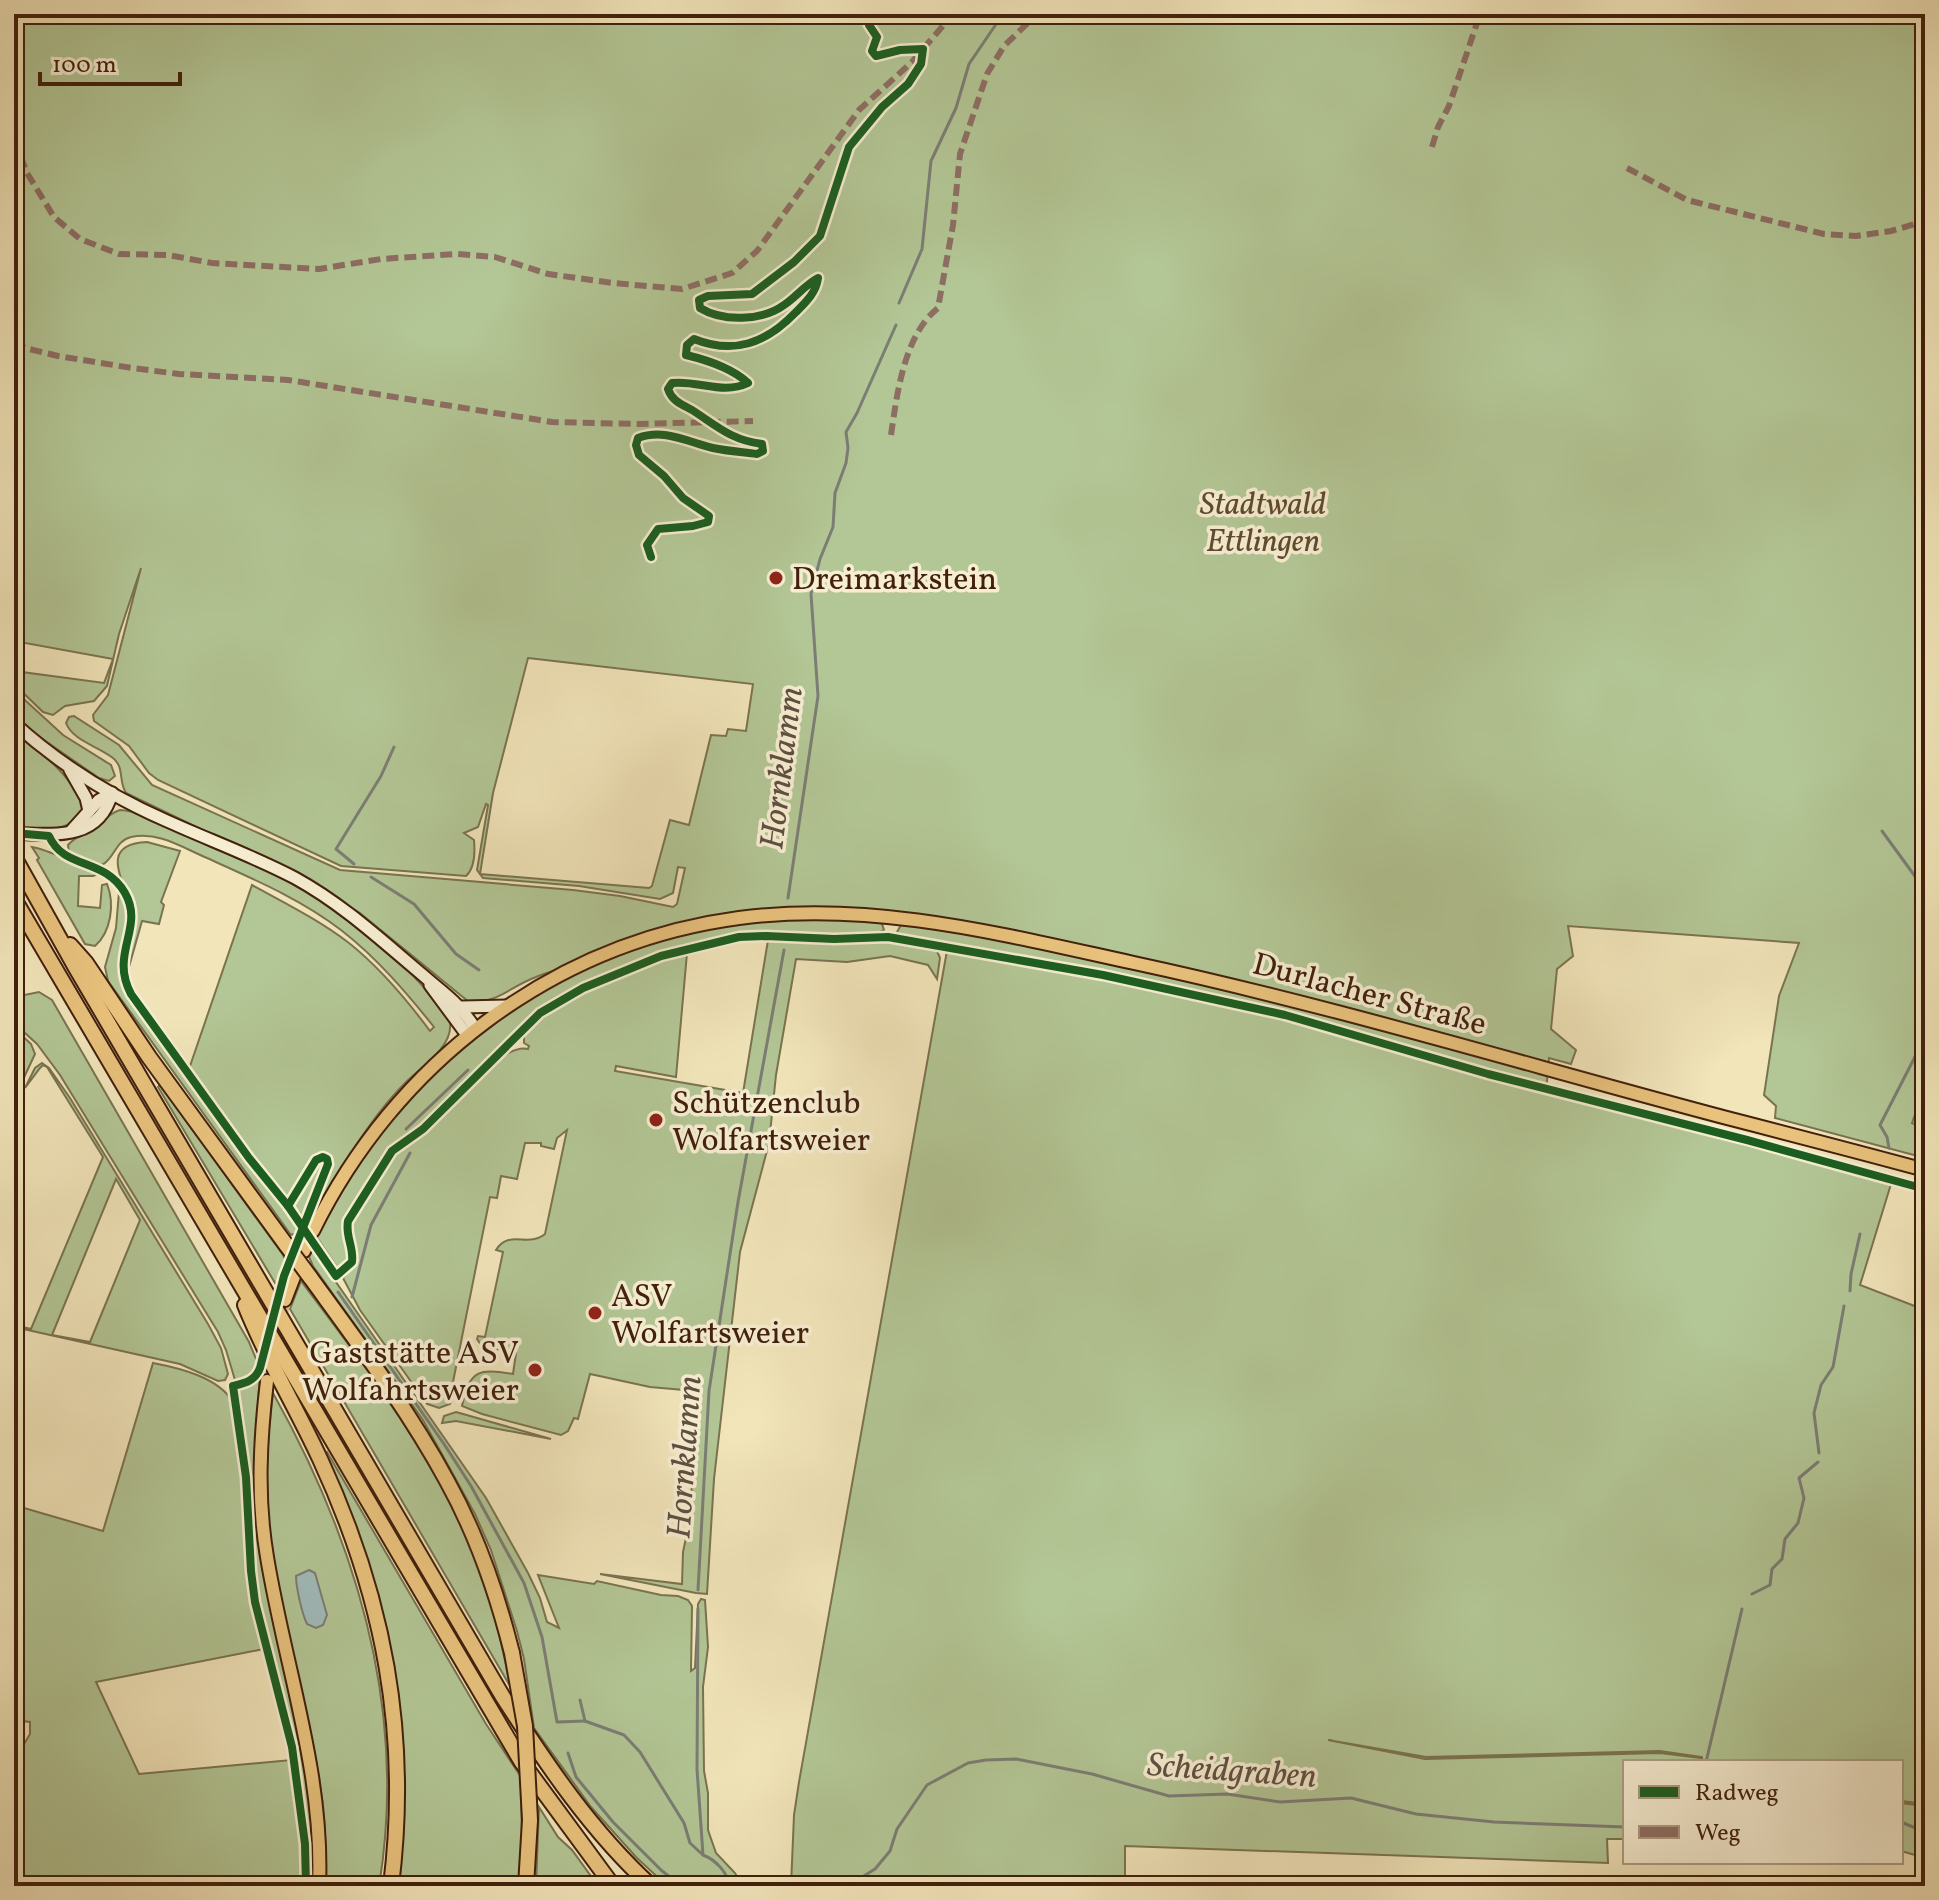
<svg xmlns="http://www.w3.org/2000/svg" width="1939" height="1900" font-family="Vollkorn,serif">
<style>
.green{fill:#b3c695;stroke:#7a7350;stroke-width:2;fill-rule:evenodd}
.water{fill:#a1bcbb;stroke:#7b7e75;stroke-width:2}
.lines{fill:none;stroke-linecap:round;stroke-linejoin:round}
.stream{stroke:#7b7e75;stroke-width:3}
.primary-tunnel{stroke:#cfbe97;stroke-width:12;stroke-dasharray:12 6;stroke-linecap:butt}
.secondary-casing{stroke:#41200c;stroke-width:15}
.primary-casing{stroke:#41200c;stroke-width:16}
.highway-casing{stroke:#41200c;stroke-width:18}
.secondary{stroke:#f7eed2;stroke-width:11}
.primary{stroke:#e9c27d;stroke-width:12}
.highway{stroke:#e9c27d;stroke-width:14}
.highway-bridge-casing{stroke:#41200c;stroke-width:18;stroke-linecap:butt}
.highway-bridge{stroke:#e9c27d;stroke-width:14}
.quiet{stroke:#8d6e63;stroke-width:6;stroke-dasharray:12 6;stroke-linecap:butt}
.cycleway-casing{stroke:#f7eed2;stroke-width:13}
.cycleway{stroke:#1b5e20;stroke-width:8}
.poi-dot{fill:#8f2418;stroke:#f7eed2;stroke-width:3}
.labels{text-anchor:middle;stroke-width:7;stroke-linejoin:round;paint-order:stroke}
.park-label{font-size:32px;font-style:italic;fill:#5e4a2e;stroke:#f7eed2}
.poi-label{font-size:32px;fill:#41200c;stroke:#f7eed2;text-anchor:start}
.street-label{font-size:32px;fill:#41200c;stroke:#f7eed2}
.water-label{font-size:34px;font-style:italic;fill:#5e4f41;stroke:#f7eed2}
</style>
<rect width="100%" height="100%" fill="#f2e5ba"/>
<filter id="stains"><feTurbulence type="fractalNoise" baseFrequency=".0025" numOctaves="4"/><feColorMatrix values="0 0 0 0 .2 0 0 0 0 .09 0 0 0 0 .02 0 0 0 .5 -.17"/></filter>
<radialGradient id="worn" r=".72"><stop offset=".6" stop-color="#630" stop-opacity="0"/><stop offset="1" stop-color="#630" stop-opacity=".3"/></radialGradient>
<!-- green -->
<g class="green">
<path d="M 14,14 L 1925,14 L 1925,1087 L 1912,1123 L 1925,1130 L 1925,1158 L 1775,1118 L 1776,1106 L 1764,1095 L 1779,996 L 1799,943 L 1568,926 L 1573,956 L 1557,969 L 1551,1029 L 1576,1050 L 1571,1064 L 1549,1058 L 1546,1092 L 1891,1184 L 1860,1285 L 1925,1310 L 1925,1804 L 1901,1801 L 1901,1762 L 1702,1762 L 1702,1757 L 1660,1751 L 1426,1757 L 1328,1740 L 1425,1759 L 1660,1753 L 1701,1758 L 1701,1762 L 1625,1762 L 1625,1839 L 1607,1839 L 1608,1863 L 1125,1846 L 1125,1883 L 1206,1886 L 791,1886 L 794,1815 L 799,1782 L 948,945 L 901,936 L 897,932 L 902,923 L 950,931 L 952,921 C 838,901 730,901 620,942 C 603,949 587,957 570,965 C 559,970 547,972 536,977 C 509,987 499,1003 469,1002 L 360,913 L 307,880 L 126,793 C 118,781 125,768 113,758 C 98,746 73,741 66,723 L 69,717 L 74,716 L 119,745 L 152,785 L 340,870 L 573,890 L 620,896 L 673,907 L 677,904 L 685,868 L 678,867 L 673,893 L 660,899 L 579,886 L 483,878 L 477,870 L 488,805 L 486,804 L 478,827 L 464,833 L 474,840 C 475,851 475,868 466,876 L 341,866 L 158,780 L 149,773 L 129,746 L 94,721 L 93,715 L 108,695 L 141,568 L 119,634 L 107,686 L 94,701 L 65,706 L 53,715 L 43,712 L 14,684 L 14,671 L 104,683 L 113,659 L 14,641 ZM 528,658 L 753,684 L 746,731 L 728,729 L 726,736 L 711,735 L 689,825 L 670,820 L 652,886 L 649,888 L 480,874 L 493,793 Z"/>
<path d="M 14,690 L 63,735 L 111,765 L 115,776 L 109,781 L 99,778 L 25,727 L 14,716 Z"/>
<path d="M 14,730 C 37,749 77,779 83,809 C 71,833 45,830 22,828 L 14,815 Z"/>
<path d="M 120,810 C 141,811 164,826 183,834 C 287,874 388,927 450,1023 C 453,1046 423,1066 408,1080 C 374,1113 349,1156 325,1196 L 320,1195 L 309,1221 L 314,1200 L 330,1164 L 328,1158 L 321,1155 L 314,1159 L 291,1201 L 247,1149 L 189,1069 L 252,885 C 285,903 319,920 349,943 C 379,967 407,1000 430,1031 L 434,1027 C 406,992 377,958 341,930 C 301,899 253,879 207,858 C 183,848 159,831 131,837 C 115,841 115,858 102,865 L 69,852 L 68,845 C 73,839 114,811 120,810 Z"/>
<path d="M 147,842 L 180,851 L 161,902 L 164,905 L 159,924 L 142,921 L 127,974 C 126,956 135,940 135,923 C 135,893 89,845 147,842 Z"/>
<path d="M 32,847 C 45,849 87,867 98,874 L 93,876 L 79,876 L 78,906 L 100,908 L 102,885 L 107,884 C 115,904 111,932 95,946 L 85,944 L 37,860 L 39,858 Z"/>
<path d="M 119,892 C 143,916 111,954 122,984 L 219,1122 L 281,1202 L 300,1232 L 297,1240 L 293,1234 L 291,1235 L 108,981 L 105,967 L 116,928 Z"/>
<path d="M 798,917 L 881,921 L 884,930 L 878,933 L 795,936 L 763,933 L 720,940 L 644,960 L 576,989 L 549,1005 L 532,1016 L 508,1044 L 459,1088 L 418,1131 L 402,1139 L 388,1152 L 346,1218 L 344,1239 L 351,1257 L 344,1268 L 338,1269 L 316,1236 C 326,1218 335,1200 345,1182 C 416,1068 533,979 661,940 C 705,926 752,922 798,917 Z"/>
<path d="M 768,940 C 823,947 884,932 937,951 L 940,958 L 937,979 L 928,965 L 890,956 L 847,962 L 796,959 L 776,1075 L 769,1143 L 740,1252 L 714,1479 L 707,1594 L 696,1593 L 600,1574 L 682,1584 L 683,1552 L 690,1519 L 695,1425 L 688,1394 L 684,1390 L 650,1387 L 590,1374 L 578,1419 L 574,1418 L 568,1431 L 561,1435 L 482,1414 L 462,1406 C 470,1368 480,1369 513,1374 L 516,1353 L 482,1346 L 477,1339 L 478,1336 L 485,1337 L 503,1252 L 496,1250 C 509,1229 528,1248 545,1234 L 567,1130 L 557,1138 L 554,1149 L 541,1146 L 541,1143 L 525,1143 L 517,1179 L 501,1176 L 497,1198 L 490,1197 L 453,1382 L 458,1385 L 450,1404 L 439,1408 L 427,1404 L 360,1310 L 343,1278 C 347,1271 356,1267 356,1259 C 358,1243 343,1237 352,1218 C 363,1195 378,1169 395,1151 C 403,1143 413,1141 421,1135 C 441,1117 500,1041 528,1049 L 529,1046 L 524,1043 L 524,1034 C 549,995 643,964 687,953 L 676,1077 L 616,1066 L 615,1071 L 743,1093 Z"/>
<path d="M 39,992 L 52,1000 L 249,1342 L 259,1366 L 252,1377 L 238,1383 L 235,1380 L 226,1350 L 218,1332 L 60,1075 L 37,1044 L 14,1023 L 14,997 Z"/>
<path d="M 14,1028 L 31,1044 L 35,1054 L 14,1099 Z"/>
<path d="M 42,1063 L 49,1068 L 70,1098 L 208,1324 L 221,1348 L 228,1374 L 225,1380 L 218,1381 L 180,1364 L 14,1327 L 14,1325 L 31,1329 L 103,1157 L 47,1067 L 43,1065 L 40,1068 L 25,1088 L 35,1068 ZM 116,1179 L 140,1220 L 90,1342 L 52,1335 Z"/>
<path d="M 160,1085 L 283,1255 L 287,1263 L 278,1288 L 158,1087 Z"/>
<path d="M 320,1160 L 324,1160 L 325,1165 L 306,1220 L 295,1208 L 295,1202 Z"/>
<path d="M 313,1249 L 486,1498 L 528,1573 L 540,1598 L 547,1622 L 559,1628 L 538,1575 L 594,1584 L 597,1581 L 661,1595 L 678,1596 L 688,1600 L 692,1606 L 691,1671 L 695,1668 L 698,1604 L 701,1599 L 705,1600 L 708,1647 L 703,1687 L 704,1771 L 708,1793 L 708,1830 L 716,1853 L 735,1873 L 743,1886 L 667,1886 L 636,1857 L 591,1807 L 534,1728 L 524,1659 L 517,1631 L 491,1550 L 475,1514 L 423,1420 L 313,1266 L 309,1257 Z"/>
<path d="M 301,1281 C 351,1348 404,1416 445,1491 C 478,1552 498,1620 510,1686 L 290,1309 Z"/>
<path d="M 153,1363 C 179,1368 218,1377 233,1402 L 243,1472 L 249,1576 L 264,1649 L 96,1682 L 139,1774 L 291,1760 L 299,1803 L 303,1886 L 14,1886 L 14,1761 L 30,1734 L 30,1722 L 14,1720 L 14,1505 L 103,1531 Z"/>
<path d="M 260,1374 L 254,1460 L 255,1506 L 261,1553 L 302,1743 L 313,1817 L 314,1886 L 308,1886 L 307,1845 L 301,1786 L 291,1730 L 264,1630 L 253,1575 L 248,1515 L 248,1472 L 237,1390 L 254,1381 Z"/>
<path d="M 273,1393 C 358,1545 408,1711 379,1886 L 326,1886 C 326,1860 326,1833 323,1807 C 312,1712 279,1621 268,1526 C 263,1480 268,1438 273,1393 Z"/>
<path d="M 456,1412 L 551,1439 L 456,1421 L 442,1423 L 444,1416 Z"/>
<path d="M 327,1452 L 486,1724 L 521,1777 L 522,1843 L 518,1886 L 398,1886 C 416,1722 391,1604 325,1454 Z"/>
<path d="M 1901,1803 L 1925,1806 L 1925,1858 L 1901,1851 Z"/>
<path d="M 539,1807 L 558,1837 L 572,1850 L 598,1886 L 536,1886 Z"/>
</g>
<!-- water -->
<path class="water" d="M 309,1570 L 315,1573 L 327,1615 L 323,1625 L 316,1628 L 307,1624 C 302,1614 296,1587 296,1576 Z"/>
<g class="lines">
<!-- stream -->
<g class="stream">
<path d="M 899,303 L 922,249 L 931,161 L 956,108 L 969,64 L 1003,14"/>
<path d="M 1882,831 L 1925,890"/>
<path d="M 354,864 L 336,849 L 381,776 L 394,747"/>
<path d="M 371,877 L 414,904 L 456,954 L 479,970"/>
<path d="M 788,898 L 818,696 L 811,594 L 820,559 L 833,527 L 835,493 L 846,463 L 848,448 L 846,432 L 857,413 L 896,325"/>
<path d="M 406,1129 L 468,1070"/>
<path d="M 1889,1148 L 1887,1137 L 1880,1125 L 1920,1047 L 1923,1015 L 1917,965 L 1925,929"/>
<path d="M 1850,1291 L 1851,1274 L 1860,1234"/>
<path d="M 338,1292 L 444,1444 L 471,1486 L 524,1583 L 542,1637 L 557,1722 L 585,1721"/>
<path d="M 352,1297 L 371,1225 L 410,1153"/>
<path d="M 1819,1453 L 1814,1413 L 1821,1385 L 1833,1367 L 1844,1306"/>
<path d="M 698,1590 L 709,1391 L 738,1202 L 784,950"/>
<path d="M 1752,1594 L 1770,1585 L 1772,1569 L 1782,1559 L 1785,1539 L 1798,1523 L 1804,1498 L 1799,1478 L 1818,1462"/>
<path d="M 698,1609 L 697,1769 L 703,1855 C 716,1860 727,1872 730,1886"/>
<path d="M 580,1700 L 585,1721 L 624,1735 L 640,1752 L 684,1823 L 690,1843 L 703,1855"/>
<path d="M 568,1753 L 576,1777 L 613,1822 L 661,1870 L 681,1886"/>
<path d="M 1706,1762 L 1742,1609"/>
<path d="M 1901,1822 L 1925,1832"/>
<path d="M 848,1886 L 875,1869 L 890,1851 L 897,1829 L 927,1785 L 968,1763 L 986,1760 L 1016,1759 L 1092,1774 L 1169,1796 L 1227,1794 L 1280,1802 L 1351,1798 L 1416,1814 L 1494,1822 L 1625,1827"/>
</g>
<!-- primary-tunnel -->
<path class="primary-tunnel" d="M 267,1381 L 285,1300"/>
<defs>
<g id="secondary">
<path d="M 14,723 C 59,764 112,797 167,821 C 209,840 253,856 295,878 C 344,905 382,941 425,977 C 448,997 458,1002 475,1028"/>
<path d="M 70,770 L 86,798 L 89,811"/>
<path d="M 72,830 L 99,800 L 112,793"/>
<path d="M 14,833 C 54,835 99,841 112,793"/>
<path d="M 430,985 L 467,1035"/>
<path d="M 462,1007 L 507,1006"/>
</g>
<g id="primary">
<path d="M 313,1231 C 395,1064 552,943 739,918 C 872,900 1005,935 1134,963 C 1334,1006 1530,1066 1727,1118 C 1793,1135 1859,1152 1925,1170"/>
<path d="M 304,1251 L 308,1242"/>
<path d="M 285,1300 L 295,1274"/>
<path d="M 267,1381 C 260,1440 257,1498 267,1557 C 285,1667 324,1773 319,1886"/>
</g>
<g id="highway">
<path d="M 14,857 L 76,968 L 503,1697 C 547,1765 591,1831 651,1886"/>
<path d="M 14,899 L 521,1761 L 613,1886"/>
<path d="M 70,945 L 86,963 L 149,1057 L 287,1246"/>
<path d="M 310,1277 C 358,1343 408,1409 447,1481 C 477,1535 497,1593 512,1653"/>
<path d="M 245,1305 C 266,1358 296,1407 320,1459 C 384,1597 410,1734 391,1886"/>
<path d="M 526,1886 L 530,1820"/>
</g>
</defs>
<!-- secondary casing -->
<use href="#secondary" class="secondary-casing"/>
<!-- primary casing -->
<use href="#primary" class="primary-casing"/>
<!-- highway casing -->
<use href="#highway" class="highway-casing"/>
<!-- secondary -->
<use href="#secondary" class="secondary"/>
<!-- primary -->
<use href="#primary" class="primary"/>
<!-- highway -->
<use href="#highway" class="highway"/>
<defs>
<g id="highway-bridge">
<path d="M 287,1246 L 310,1277"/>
<path d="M 512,1653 L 525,1726 L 530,1820"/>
</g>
</defs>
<!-- highway-bridge casing -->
<use href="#highway-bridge" class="highway-bridge-casing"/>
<!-- highway-bridge -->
<use href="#highway-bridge" class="highway-bridge"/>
<!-- quiet -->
<g class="quiet">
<path d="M 14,140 L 27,173 L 54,217 L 80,239 L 119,254 L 168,255 L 212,263 L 319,269 L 381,259 L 457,254 L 495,257 L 548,274 L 613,283 L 682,289 L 732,273 L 757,251 L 859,110 L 912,62 L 953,14"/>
<path d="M 1432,147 L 1438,127 L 1449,106 L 1480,14"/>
<path d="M 1627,168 L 1687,200 L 1824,234 L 1856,236 L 1891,231 L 1925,221"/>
<path d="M 14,342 L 25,348 L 58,356 L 132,368 L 179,374 L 288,380 L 552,422 L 638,424 L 753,421"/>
<path d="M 891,435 C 897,394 904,335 938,308 L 953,225 L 960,154 L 987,74 L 1004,46 L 1037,14"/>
</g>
<defs>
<g id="cycleway">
<path d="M 651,557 L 647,545 L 658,529 L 693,526 L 708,522 L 709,516 L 683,498 L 664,476 L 639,455 L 636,445 L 638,438 C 664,428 688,442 713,448 C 727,451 742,452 757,454 L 763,451 L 762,444 C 731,440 717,426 692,410 C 681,404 672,401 668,389 L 672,383 C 698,380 723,395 748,383 C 732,368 707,360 686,355 L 687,345 L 694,339 C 734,355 766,343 795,313 C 806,302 816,293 818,278 C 805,285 796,297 784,305 C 762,321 723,322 700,308 L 699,300 L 708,296 L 752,294 L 794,262 L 820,236 L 849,147 L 882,107 L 908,84 L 921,64 L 923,49 L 900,50 L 876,56 L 872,51 L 877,37 L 869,25 L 877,14"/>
<path d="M 14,833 L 49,836 C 64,870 104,857 125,893 C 145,928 109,953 131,994 L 249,1158 L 288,1206 L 336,1276 L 352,1262 C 354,1247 345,1236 348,1221 L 392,1151 L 423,1129 L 540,1013 L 583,988 L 661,956 L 739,937 L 766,936 L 834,939 L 888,937 L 1103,975 L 1285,1015 L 1488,1074 L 1747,1140 L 1925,1189"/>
<path d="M 288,1206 L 316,1160 L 323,1157 L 327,1159 L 328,1164 L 284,1276 L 260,1368 C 255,1381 245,1383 233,1386 L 246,1477 L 251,1571 L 255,1602 L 292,1747 L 305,1844 L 306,1886"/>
</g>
</defs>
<!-- cycleway casing -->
<use href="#cycleway" class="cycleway-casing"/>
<!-- cycleway -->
<use href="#cycleway" class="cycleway"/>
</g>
<!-- markers -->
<g class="poi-dot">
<circle cx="776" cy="578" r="8"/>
<circle cx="656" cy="1120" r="8"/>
<circle cx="595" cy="1313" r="8"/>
<circle cx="535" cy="1370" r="8"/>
</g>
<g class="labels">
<!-- park labels -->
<g class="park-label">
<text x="1263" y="514">Stadtwald<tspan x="1263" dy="37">Ettlingen</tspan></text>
</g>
<!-- poi labels -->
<g class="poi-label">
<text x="792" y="589">Dreimarkstein</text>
<text x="672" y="1113">Schützenclub<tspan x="672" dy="37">Wolfartsweier</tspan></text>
<text x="611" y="1306">ASV<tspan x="611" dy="37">Wolfartsweier</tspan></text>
<text x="519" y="1363" text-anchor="end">Gaststätte ASV<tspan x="519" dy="37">Wolfahrtsweier</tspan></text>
</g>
<!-- street labels -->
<g class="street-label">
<text transform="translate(1370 993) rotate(15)" y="11">Durlacher Straße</text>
</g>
<!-- water labels -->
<g class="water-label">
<text transform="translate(780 768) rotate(-83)" y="12">Hornklamm</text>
<text transform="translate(683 1457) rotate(-86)" y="12">Hornklamm</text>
<text transform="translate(1232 1769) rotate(4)" y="12">Scheidgraben</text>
</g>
</g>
<!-- margin -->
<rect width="1939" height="1900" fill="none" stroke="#f2e5ba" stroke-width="48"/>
<rect x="16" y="16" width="1907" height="1868" fill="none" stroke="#41200c" stroke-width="4"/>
<rect x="24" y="24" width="1891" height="1852" fill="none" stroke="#41200c" stroke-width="2"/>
<!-- legend -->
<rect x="1623" y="1760" width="280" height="104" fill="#f7eed2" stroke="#ae9c83" stroke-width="2"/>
<rect x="1639" y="1786" width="40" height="12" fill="#1b5e20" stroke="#ae9c83" stroke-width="2"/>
<text x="1695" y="1800" font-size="24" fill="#41200c">Radweg</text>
<rect x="1639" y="1826" width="40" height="12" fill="#8d6e63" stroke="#ae9c83" stroke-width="2"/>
<text x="1695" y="1840" font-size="24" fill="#41200c">Weg</text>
<!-- scale -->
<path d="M40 72v12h140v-12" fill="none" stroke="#41200c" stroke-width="4"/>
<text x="52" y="72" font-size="24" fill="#41200c" stroke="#f7eed2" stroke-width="6" paint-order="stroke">100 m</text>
<rect width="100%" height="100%" filter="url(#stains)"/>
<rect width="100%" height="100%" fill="url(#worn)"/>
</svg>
